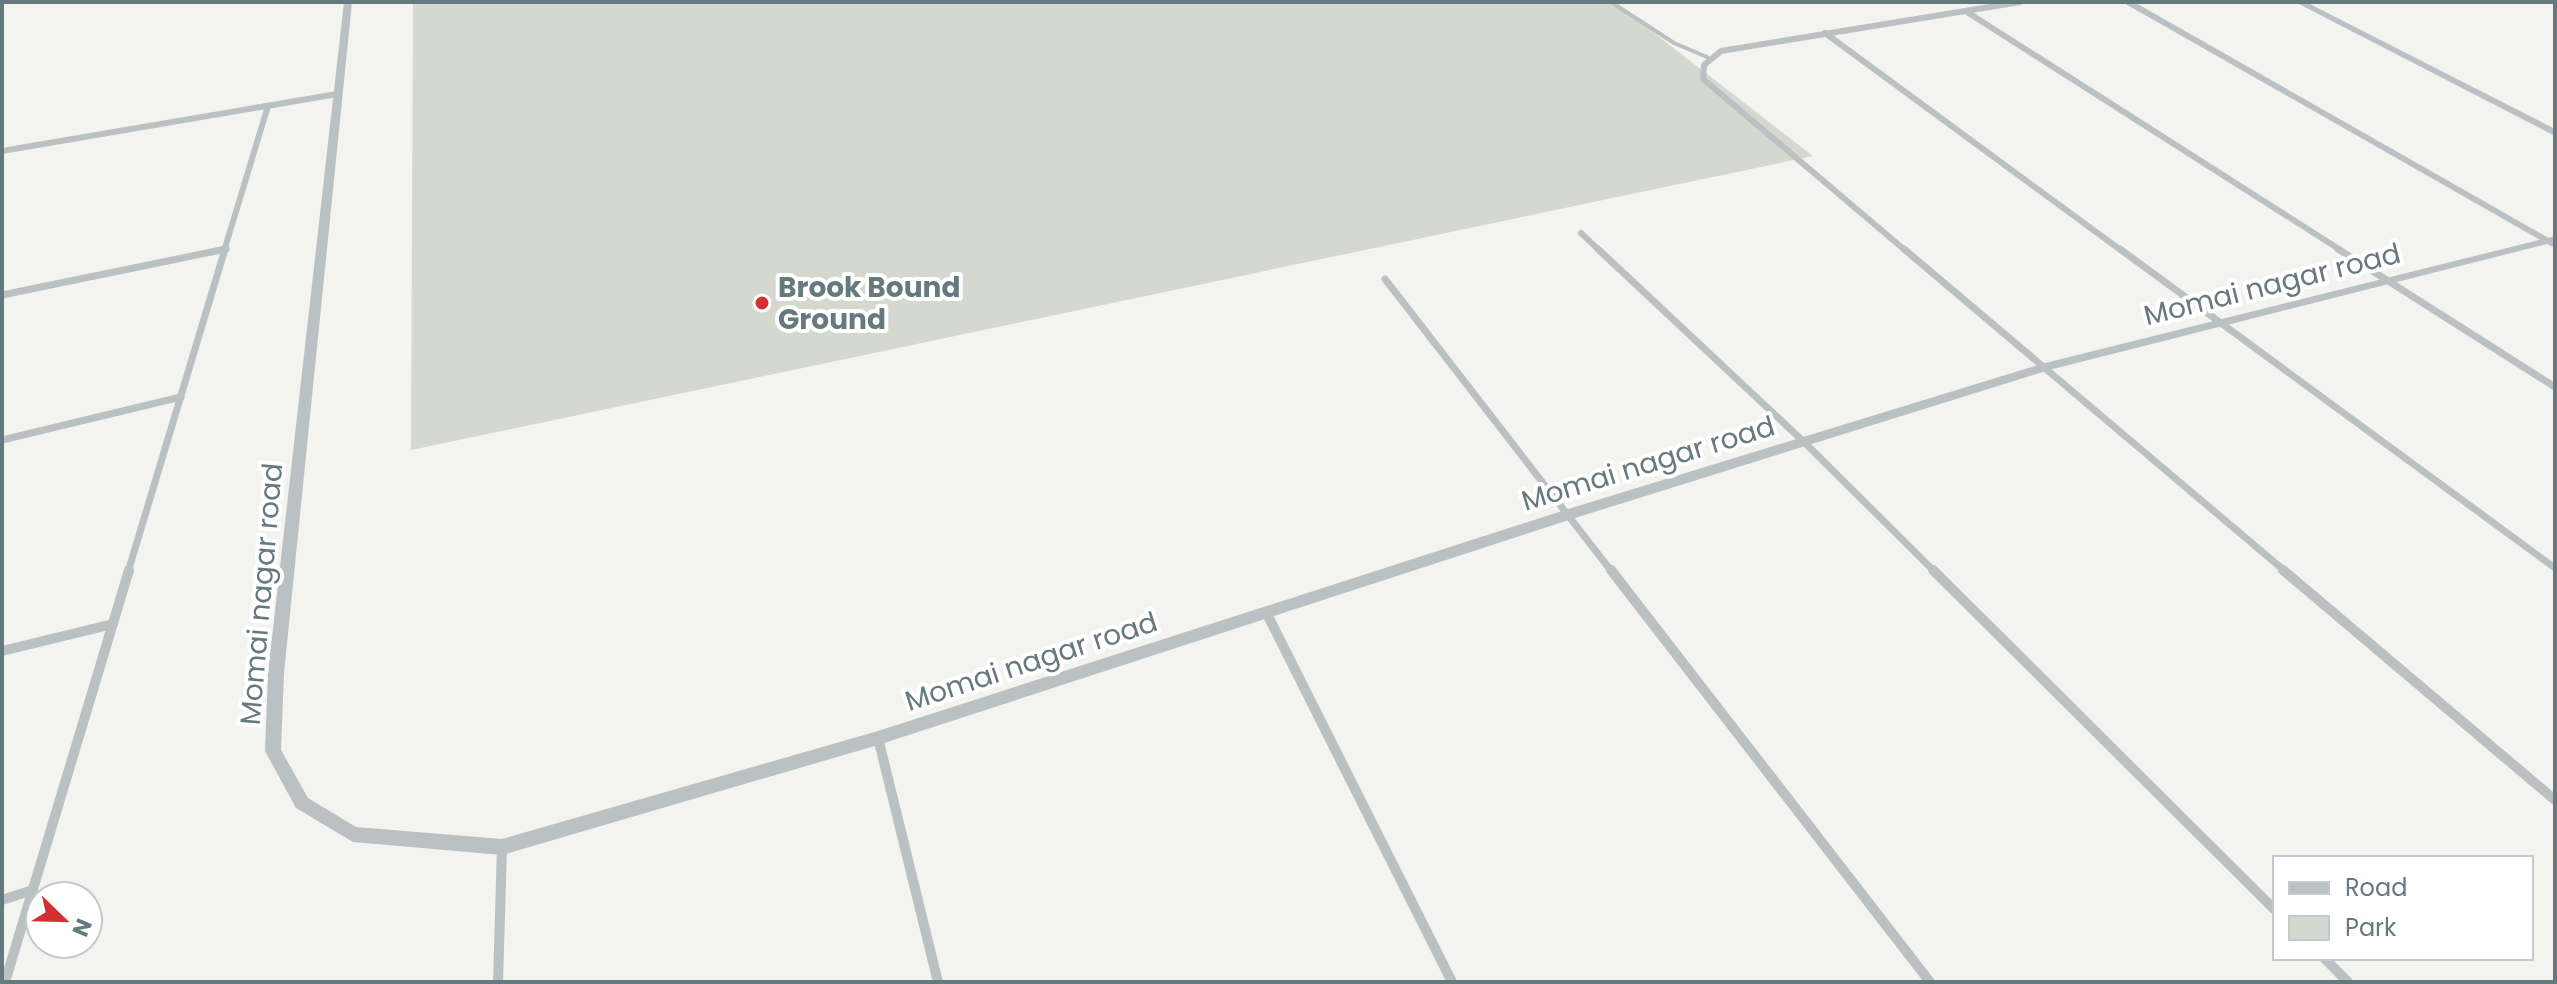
<svg xmlns="http://www.w3.org/2000/svg" width="2557" height="984" font-family="Poppins,sans-serif">
<style>
.green{fill:#d4d8cf}
.lines{fill:none;stroke-linecap:round;stroke-linejoin:round}
.service{stroke:#bbc0c2;stroke-width:4}
.minor-far2{stroke:#bbc0c2;stroke-width:6}
.minor-far1{stroke:#bbc0c2;stroke-width:7}
.minor{stroke:#bbc0c2;stroke-width:10}
.tertiary{fill:#bbc0c2;fill-rule:evenodd}
.poi-dot{fill:#d33033;stroke:#fff;stroke-width:3}
.labels{text-anchor:middle;stroke-width:8;stroke-linejoin:round;paint-order:stroke}
.street-label{font-size:28px;fill:#65797e;stroke:#fff}
.poi-label{font-size:28px;font-weight:bold;fill:#65797e;stroke:#fff;text-anchor:start}
</style>
<rect width="100%" height="100%" fill="#f3f3f0"/>
<!-- green -->
<path class="green" d="M 413,2 L 1614,2 L 1813,156 L 411,450 Z"/>
<g class="lines">
<!-- service -->
<path class="service" d="M 1611,2 L 1674,43 L 1707,57"/>
<!-- minor-far2 -->
<g class="minor-far2">
<path d="M 2128,2 L 2555,245"/>
<path d="M 1967,12 L 2342,251"/>
<path d="M 1825,33 L 2122,251"/>
<path d="M 2,151 L 337,94"/>
<path d="M 1581,233 L 1600,251"/>
<path d="M 217,251 L 226,249"/>
<path d="M 224,251 L 268,106"/>
<path d="M 1906,251 L 1703,79 L 1704,65 L 1721,51 L 2020,2"/>
</g>
<!-- minor-far1 -->
<g class="minor-far1">
<path d="M 1598,249 L 1804,442 L 1935,572"/>
<path d="M 1904,249 L 2286,572"/>
<path d="M 2120,249 L 2555,568"/>
<path d="M 2338,249 L 2555,387"/>
<path d="M 1385,279 L 1612,572"/>
<path d="M 2,295 L 226,249"/>
<path d="M 2,440 L 181,397"/>
<path d="M 128,572 L 225,249"/>
</g>
<!-- minor -->
<g class="minor">
<path d="M 1611,570 L 1930,982"/>
<path d="M 1933,570 L 2275,910"/>
<path d="M 2283,570 L 2555,800"/>
<path d="M 1266,612 L 1452,982"/>
<path d="M 2,651 L 113,624"/>
<path d="M 878,738 L 938,982"/>
<path d="M 2,900 L 33,890"/>
<path d="M 2324,958 L 2348,982"/>
<path d="M 5,982 L 129,570"/>
<path d="M 498,982 L 502,847"/>
</g>
<!-- tertiary -->
<g class="tertiary">
<path d="M 344,2 L 352,2 L 284,673 L 281,750 L 308,798 L 356,827 L 502,839 L 878,731 L 1565,510 L 2041,364 L 2555,236 L 2555,242 L 2049,370 L 1575,518 L 878,745 L 502,855 L 353,842 L 296,808 L 265,751 L 268,673 Z"/>
<path d="M 2295,2 L 2306,2 L 2555,129 L 2555,136 Z"/>
</g>
</g>
<!-- markers -->
<circle class="poi-dot" cx="762" cy="303" r="8"/>
<g class="labels">
<!-- street labels -->
<g class="street-label">
<text transform="translate(2272 284) rotate(-14)" y="10">Momai nagar road</text>
<text transform="translate(1648 463) rotate(-17)" y="10">Momai nagar road</text>
<text transform="translate(261 594) rotate(-85)" y="10">Momai nagar road</text>
<text transform="translate(1031 661) rotate(-18)" y="10">Momai nagar road</text>
</g>
<!-- poi labels -->
<g class="poi-label">
<text x="778" y="297">Brook Bound<tspan x="778" dy="32">Ground</tspan></text>
</g>
</g>
<!-- border -->
<rect width="2557" height="984" fill="none" stroke="#65797e" stroke-width="8"/>
<!-- legend -->
<rect x="2273" y="856" width="260" height="104" fill="#ffffff" stroke="#c1c9cb" stroke-width="2"/>
<rect x="2289" y="882" width="40" height="12" fill="#bbc0c2" stroke="#c1c9cb" stroke-width="2"/>
<text x="2345" y="896" font-size="24" fill="#65797e">Road</text>
<rect x="2289" y="916" width="40" height="24" fill="#d4d8cf" stroke="#c1c9cb" stroke-width="2"/>
<text x="2345" y="936" font-size="24" fill="#65797e">Park</text>
<!-- north arrow -->
<g transform="translate(64 920) rotate(113)"><circle r="38" fill="#ffffff" stroke="#c1c9cb" stroke-width="2"/>
<path d="M0-6L14 30L0 20L-14 30Z" fill="#d33033"/>
<text y="-12" font-size="22" font-weight="bold" text-anchor="middle" fill="#65797e">N</text>
</g>
</svg>
